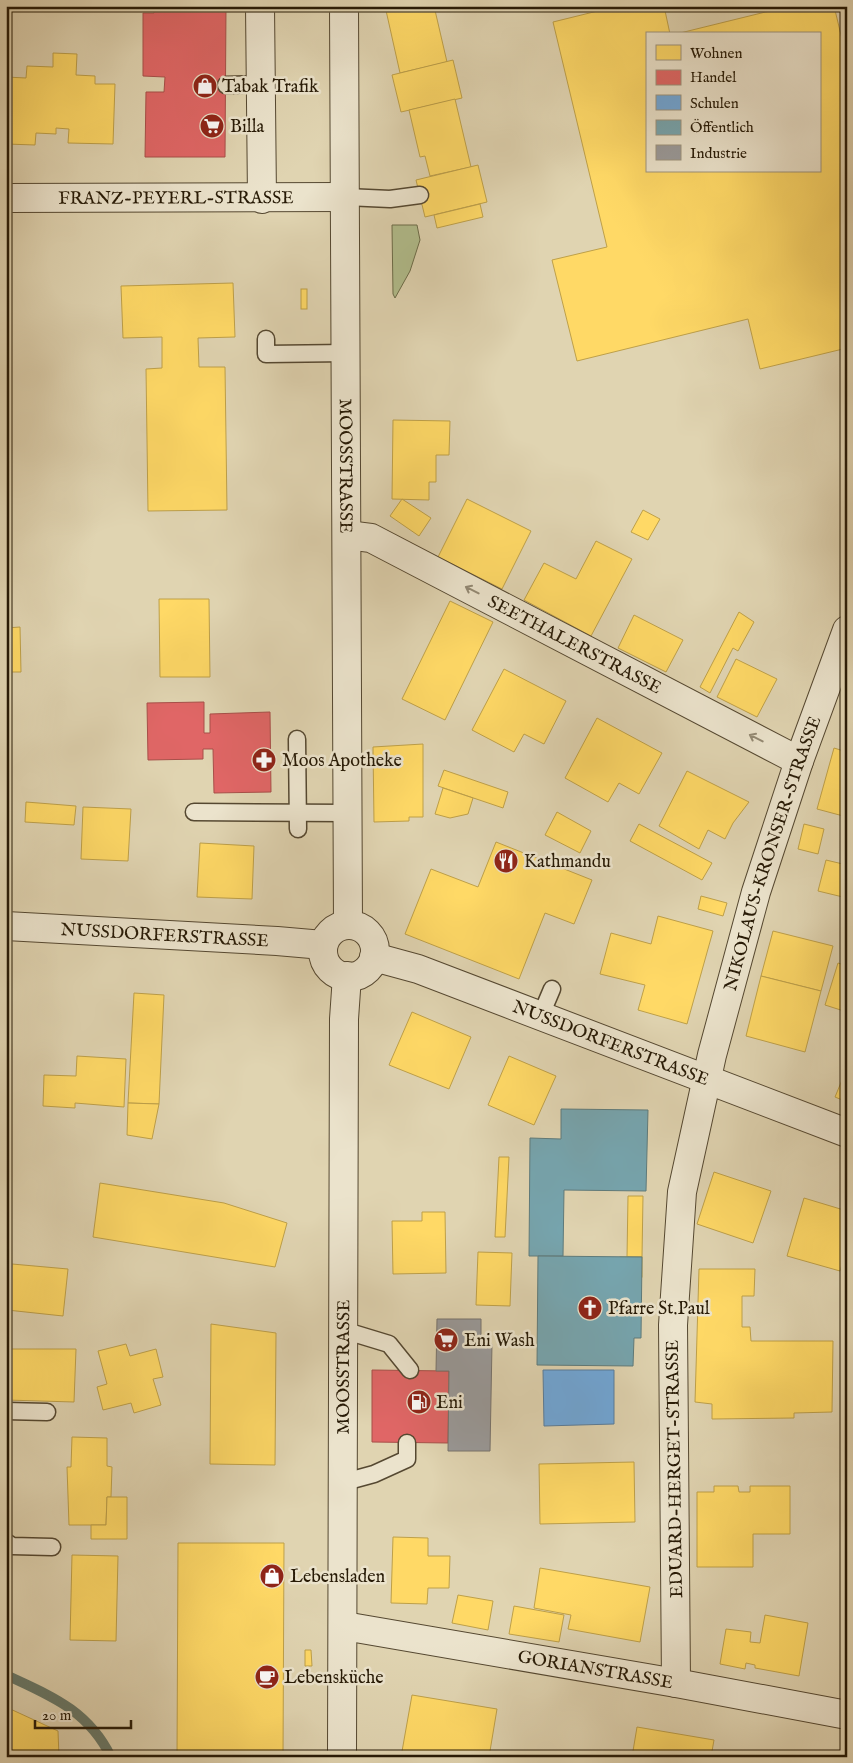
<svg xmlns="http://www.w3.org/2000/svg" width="853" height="1763" font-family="'IM FELL English',serif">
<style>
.green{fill:#b1bd8c;stroke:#6c6c49}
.homes{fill:#ffd966;stroke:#bea049}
.shops{fill:#e06666;stroke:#a84f49}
.schools{fill:#6fa8dc;stroke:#597d9c}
.public{fill:#76a5af;stroke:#5e7b7c}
.industry{fill:#999;stroke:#77736d}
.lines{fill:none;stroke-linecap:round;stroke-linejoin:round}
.stream{stroke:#68796a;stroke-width:10}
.service-casing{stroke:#554831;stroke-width:19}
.minor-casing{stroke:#554831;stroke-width:30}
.tertiary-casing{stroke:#554831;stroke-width:30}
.service{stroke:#ebe3cc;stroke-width:16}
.minor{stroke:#ebe3cc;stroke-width:28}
.tertiary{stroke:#ebe3cc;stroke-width:28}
.oneway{stroke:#938973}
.labels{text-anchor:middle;stroke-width:5;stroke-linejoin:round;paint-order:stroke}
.poi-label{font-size:18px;fill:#271a06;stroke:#ebe3cc;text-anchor:start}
.street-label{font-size:18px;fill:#271a06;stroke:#ebe3cc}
</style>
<rect width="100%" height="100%" fill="#e0d4b1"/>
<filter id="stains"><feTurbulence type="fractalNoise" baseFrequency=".004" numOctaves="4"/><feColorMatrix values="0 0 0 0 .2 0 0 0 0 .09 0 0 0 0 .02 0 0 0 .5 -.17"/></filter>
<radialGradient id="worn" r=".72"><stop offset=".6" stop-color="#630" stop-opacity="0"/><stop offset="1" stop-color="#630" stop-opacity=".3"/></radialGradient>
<!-- green -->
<path class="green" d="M 392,225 L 417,225 L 420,240 L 410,271 L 395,298 L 393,294 Z"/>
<!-- homes -->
<g class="homes">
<path d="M 385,6 L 434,6 L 447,62 L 400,73 Z"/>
<path d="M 618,6 L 664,6 L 670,34 L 647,34 L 647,171 L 819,171 L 819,34 L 676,34 L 790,6 L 834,6 L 847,60 L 847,348 L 760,369 L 748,319 L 577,361 L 552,260 L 607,247 L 553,22 Z"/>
<path d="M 53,53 L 77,54 L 76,75 L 95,76 L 95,84 L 115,84 L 113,144 L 68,143 L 69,129 L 56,128 L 56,134 L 36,133 L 35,145 L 6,144 L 6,77 L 26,78 L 27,66 L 53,67 Z"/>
<path d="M 453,60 L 462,98 L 401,112 L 392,75 Z"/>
<path d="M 455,99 L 471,167 L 430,176 L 425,156 L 420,157 L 409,110 Z"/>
<path d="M 478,165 L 487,202 L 425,217 L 416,180 Z"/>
<path d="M 480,204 L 483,217 L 437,228 L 434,215 Z"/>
<path d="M 233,283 L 235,337 L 198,338 L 199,367 L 225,367 L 227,510 L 148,511 L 146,369 L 162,368 L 162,337 L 123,338 L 121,286 Z"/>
<rect x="301" y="289" width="6" height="20"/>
<path d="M 393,420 L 450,421 L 449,455 L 436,455 L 436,482 L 429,482 L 429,500 L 392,499 Z"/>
<path d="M 402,499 L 431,518 L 419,536 L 390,516 Z"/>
<path d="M 467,499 L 531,531 L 502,589 L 438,557 Z"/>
<path d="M 643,510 L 660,519 L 648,540 L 631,532 Z"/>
<path d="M 596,541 L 632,559 L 591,636 L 524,600 L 544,563 L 576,579 Z"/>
<path d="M 159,599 L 209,599 L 210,677 L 160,677 Z"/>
<path d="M 450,601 L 493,622 L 445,720 L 402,699 Z"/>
<path d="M 739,612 L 754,622 L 738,651 L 733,648 L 710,693 L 700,687 Z"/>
<path d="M 634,615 L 683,640 L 666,672 L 618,648 Z"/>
<path d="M 20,627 L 21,672 L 6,672 L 6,628 Z"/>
<path d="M 736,659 L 777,679 L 757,717 L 717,697 Z"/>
<path d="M 504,669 L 566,701 L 544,744 L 524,734 L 514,752 L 472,730 Z"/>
<path d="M 597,718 L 662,753 L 639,794 L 619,783 L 608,802 L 565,778 Z"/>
<path d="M 423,744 L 423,817 L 409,817 L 409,821 L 374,822 L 373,747 Z"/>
<path d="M 834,748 L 847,752 L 847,817 L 817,809 Z"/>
<path d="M 444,770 L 508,792 L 503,808 L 438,786 Z"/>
<path d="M 687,771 L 749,802 L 733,823 L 725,839 L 708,830 L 699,849 L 659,826 Z"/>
<path d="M 443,788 L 473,798 L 468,814 L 450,818 L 435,814 Z"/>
<path d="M 26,802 L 76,806 L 74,825 L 25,822 Z"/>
<path d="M 83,807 L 131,809 L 128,861 L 81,859 Z"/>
<path d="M 557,812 L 591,831 L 580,853 L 545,835 Z"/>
<path d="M 639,824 L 712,863 L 702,880 L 630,841 Z"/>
<path d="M 804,824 L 824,829 L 818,854 L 798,849 Z"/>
<path d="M 496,842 L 592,880 L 574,924 L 545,913 L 519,979 L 405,934 L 431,869 L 478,887 Z"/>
<path d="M 200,843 L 254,846 L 252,899 L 197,897 Z"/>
<path d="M 826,860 L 847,865 L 847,898 L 818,891 Z"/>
<path d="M 701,896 L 727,903 L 723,916 L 698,909 Z"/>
<path d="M 658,916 L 713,931 L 687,1024 L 638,1010 L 645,985 L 600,974 L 611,933 L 651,944 Z"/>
<path d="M 773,931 L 833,946 L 821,991 L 761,976 Z"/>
<path d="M 838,963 L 847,966 L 847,1012 L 825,1005 Z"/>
<path d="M 761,976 L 821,991 L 805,1052 L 746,1036 Z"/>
<path d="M 134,993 L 164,995 L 159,1104 L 128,1103 Z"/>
<path d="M 412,1012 L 471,1037 L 449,1089 L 389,1065 Z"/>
<path d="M 77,1056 L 126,1059 L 124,1107 L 75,1103 L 75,1108 L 43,1106 L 44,1075 L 76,1076 Z"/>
<path d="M 509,1056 L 556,1076 L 534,1125 L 488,1105 Z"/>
<path d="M 847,1068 L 847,1102 L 835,1097 Z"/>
<path d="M 128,1103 L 159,1104 L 152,1139 L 127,1135 Z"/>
<path d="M 499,1157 L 509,1157 L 505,1237 L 495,1237 Z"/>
<path d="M 714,1172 L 771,1191 L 753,1243 L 697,1224 Z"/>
<path d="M 100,1183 L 224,1203 L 287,1223 L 275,1267 L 93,1237 Z"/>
<path d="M 628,1196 L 643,1196 L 642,1257 L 627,1257 Z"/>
<path d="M 804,1198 L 847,1211 L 847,1247 L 840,1271 L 787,1256 Z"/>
<path d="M 422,1212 L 445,1212 L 446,1273 L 393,1274 L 392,1221 L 422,1221 Z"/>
<path d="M 478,1252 L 512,1253 L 510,1306 L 476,1305 Z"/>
<rect x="620" y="1257" width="22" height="20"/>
<path d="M 12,1264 L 68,1269 L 63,1316 L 7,1310 Z"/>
<path d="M 699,1269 L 755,1269 L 754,1296 L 742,1296 L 742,1327 L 750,1327 L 751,1341 L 833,1341 L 832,1412 L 794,1413 L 794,1418 L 712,1419 L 712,1404 L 695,1402 Z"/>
<path d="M 211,1324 L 276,1333 L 275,1465 L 210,1464 Z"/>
<path d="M 126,1344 L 130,1356 L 156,1349 L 163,1377 L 153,1379 L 161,1405 L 134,1413 L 131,1403 L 103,1410 L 97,1387 L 107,1384 L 98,1351 Z"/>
<path d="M 6,1349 L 76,1349 L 74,1402 L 6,1400 Z"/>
<path d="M 72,1437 L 107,1438 L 107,1466 L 112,1467 L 111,1497 L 107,1497 L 106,1525 L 69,1525 L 67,1467 L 71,1467 Z"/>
<path d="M 634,1462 L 635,1522 L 540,1524 L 539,1464 Z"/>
<path d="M 714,1486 L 738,1486 L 739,1492 L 750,1492 L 750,1486 L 790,1486 L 790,1534 L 753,1534 L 753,1567 L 697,1567 L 697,1492 L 714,1492 Z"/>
<path d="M 107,1497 L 127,1497 L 127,1539 L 91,1539 L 91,1525 L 106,1525 Z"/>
<path d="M 393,1537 L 428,1538 L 428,1556 L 450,1556 L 449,1588 L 428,1588 L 427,1604 L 391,1603 Z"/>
<path d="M 178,1543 L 284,1543 L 283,1757 L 177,1757 Z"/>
<path d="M 72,1555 L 118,1556 L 116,1641 L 70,1640 Z"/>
<path d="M 540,1568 L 650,1587 L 640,1642 L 568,1629 L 571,1615 L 534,1608 Z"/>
<path d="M 458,1595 L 493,1601 L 488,1630 L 452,1623 Z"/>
<path d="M 514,1606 L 564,1615 L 559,1642 L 509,1634 Z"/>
<path d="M 765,1615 L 808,1623 L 799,1676 L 755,1668 L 755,1665 L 746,1663 L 745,1669 L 720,1664 L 726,1629 L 751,1632 L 750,1642 L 760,1643 Z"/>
<path d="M 305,1650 L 311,1650 L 312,1666 L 305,1666 Z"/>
<path d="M 412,1695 L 497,1709 L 489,1757 L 401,1757 Z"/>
<path d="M 6,1707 L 58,1731 L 59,1757 L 6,1757 Z"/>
<path d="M 637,1727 L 714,1740 L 711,1757 L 632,1757 Z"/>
</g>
<!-- shops -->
<g class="shops">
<path d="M 154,6 L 226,6 L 225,157 L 145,157 L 146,92 L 164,92 L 165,77 L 143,76 L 143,13 L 154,13 Z"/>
<path d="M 204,702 L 204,733 L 210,733 L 210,714 L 270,712 L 271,792 L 214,793 L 213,749 L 203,749 L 203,759 L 148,760 L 147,703 Z"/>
<path d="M 372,1370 L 449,1371 L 448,1443 L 372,1442 Z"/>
</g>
<!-- schools -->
<path class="schools" d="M 543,1370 L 614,1370 L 614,1424 L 544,1426 Z"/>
<!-- public -->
<g class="public">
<path d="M 561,1109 L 648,1110 L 646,1191 L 564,1190 L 563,1256 L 529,1256 L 530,1138 L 561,1139 Z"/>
<path d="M 538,1256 L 642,1257 L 641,1338 L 634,1338 L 633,1366 L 537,1365 Z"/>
</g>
<!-- industry -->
<path class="industry" d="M 437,1319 L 481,1319 L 481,1343 L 492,1344 L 490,1451 L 448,1451 L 449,1371 L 436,1371 Z"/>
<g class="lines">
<!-- stream -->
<path class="stream" d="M 6,1675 C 51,1696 88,1710 111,1757"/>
<defs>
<g id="service">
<path d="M 226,85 L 261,84"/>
<path d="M 346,197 L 390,199 L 420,195"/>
<path d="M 266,339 L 266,354 L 347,353"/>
<path d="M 297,739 L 298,829"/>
<path d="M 194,812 L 347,813"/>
<path d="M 541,1015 L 552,989"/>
<path d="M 343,1330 L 389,1344 L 410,1370"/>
<path d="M 6,1411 L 47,1412"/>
<path d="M 341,1483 L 374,1474 L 407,1459 L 407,1443"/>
<path d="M 6,1542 L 12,1546 L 52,1547"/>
</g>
<g id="minor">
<path d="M 260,6 L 262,199"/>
<path id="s1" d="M 6,198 L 346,197"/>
<path id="s2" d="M 347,535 L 371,538 L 799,761"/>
<path id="s3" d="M 374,957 L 418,969 L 847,1133"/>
<path id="s4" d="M 344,1626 L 676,1683 L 847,1715"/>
<path id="s5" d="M 676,1683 L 673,1325 L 682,1192 L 712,1055 L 756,892 L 799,761 L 847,630"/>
</g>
<g id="tertiary">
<path id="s6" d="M 344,6 L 348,925"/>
<circle cx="349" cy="951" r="26"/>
<path id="s7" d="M 6,926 L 277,941 L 323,945"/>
<path id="s8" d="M 342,1757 L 344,1019 L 347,976"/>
</g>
</defs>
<!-- service casing -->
<use href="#service" class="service-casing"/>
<!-- minor casing -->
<use href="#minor" class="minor-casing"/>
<!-- tertiary casing -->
<use href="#tertiary" class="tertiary-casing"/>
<!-- service -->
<use href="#service" class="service"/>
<!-- minor -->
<use href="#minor" class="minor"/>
<!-- tertiary -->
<use href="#tertiary" class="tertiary"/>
</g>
<!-- one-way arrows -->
<defs><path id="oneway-shaft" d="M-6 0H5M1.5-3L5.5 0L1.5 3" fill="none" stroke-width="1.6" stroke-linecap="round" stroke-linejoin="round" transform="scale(1.25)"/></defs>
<g class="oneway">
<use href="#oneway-shaft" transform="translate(472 590) rotate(-153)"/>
<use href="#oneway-shaft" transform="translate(756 738) rotate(-153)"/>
</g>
<!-- icons -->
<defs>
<symbol id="shop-disc" viewBox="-11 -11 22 22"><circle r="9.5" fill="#8f2418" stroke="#ebe3cc"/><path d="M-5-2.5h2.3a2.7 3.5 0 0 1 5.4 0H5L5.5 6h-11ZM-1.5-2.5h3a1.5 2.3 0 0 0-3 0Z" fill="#fff"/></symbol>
<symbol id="supermarket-disc" viewBox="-11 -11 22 22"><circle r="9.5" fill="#8f2418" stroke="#ebe3cc"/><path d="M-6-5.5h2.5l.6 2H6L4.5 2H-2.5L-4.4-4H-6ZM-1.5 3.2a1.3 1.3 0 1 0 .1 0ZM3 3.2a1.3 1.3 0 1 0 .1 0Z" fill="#fff"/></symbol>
<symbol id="pharmacy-disc" viewBox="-11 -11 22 22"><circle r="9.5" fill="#8f2418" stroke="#ebe3cc"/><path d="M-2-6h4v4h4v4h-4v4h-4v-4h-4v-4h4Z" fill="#fff"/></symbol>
<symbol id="restaurant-disc" viewBox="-11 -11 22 22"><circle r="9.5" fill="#8f2418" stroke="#ebe3cc"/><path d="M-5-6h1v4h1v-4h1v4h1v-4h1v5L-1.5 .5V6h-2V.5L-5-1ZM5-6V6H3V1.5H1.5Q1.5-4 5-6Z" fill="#fff"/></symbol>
<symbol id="church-disc" viewBox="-11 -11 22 22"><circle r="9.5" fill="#8f2418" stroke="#ebe3cc"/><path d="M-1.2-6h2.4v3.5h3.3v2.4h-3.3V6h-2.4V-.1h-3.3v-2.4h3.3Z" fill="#fff"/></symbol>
<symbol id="fuel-disc" viewBox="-11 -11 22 22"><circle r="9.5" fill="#8f2418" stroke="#ebe3cc"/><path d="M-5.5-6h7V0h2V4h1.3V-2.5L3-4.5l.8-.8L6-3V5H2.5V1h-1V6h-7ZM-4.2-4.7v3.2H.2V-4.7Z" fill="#fff"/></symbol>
<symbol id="cafe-disc" viewBox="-11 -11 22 22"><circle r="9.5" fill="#8f2418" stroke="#ebe3cc"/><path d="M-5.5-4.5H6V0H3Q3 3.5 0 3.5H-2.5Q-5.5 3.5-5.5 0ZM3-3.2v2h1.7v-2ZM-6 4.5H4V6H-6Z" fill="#fff"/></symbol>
</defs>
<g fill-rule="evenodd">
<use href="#shop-disc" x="191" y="72" width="28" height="28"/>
<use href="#supermarket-disc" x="198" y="112" width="28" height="28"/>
<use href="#pharmacy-disc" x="250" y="746" width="28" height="28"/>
<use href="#restaurant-disc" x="492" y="847" width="28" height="28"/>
<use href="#church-disc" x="576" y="1294" width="28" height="28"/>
<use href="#supermarket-disc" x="432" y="1326" width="28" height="28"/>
<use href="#fuel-disc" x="405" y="1388" width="28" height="28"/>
<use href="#shop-disc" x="258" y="1562" width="28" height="28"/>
<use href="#cafe-disc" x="253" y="1663" width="28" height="28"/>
</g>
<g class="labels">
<!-- poi labels -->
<g class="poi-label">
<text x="222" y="92">Tabak Trafik</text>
<text x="230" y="132">Billa</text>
<text x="282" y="766">Moos Apotheke</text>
<text x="524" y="867">Kathmandu</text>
<text x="608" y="1314">Pfarre St.Paul</text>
<text x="464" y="1346">Eni Wash</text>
<text x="436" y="1408">Eni</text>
<text x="290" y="1582">Lebensladen</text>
<text x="284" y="1683">Lebensküche</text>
</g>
<!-- street labels -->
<g class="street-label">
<text dy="6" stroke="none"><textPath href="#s1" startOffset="170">FRANZ-PEYERL-STRASSE</textPath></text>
<text dy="6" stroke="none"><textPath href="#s6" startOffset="460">MOOSSTRASSE</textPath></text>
<text dy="6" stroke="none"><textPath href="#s2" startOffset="254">SEETHALERSTRASSE</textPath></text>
<text dy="6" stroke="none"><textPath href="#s5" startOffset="842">NIKOLAUS-KRONSER-STRASSE</textPath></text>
<text dy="6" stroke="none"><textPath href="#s7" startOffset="159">NUSSDORFERSTRASSE</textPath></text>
<text dy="6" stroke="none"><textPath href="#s3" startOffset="252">NUSSDORFERSTRASSE</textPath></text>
<text dy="6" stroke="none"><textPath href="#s8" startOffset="390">MOOSSTRASSE</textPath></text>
<text transform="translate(674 1469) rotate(-91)" y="6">EDUARD-HERGET-STRASSE</text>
<text dy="6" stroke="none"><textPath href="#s4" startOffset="255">GORIANSTRASSE</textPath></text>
</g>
</g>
<!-- margin -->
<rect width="853" height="1763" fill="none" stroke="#e0d4b1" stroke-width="25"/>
<rect x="8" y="8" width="838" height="1748" fill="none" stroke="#271a06" stroke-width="2.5"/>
<rect x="12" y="12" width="828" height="1738" fill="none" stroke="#271a06"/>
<!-- legend -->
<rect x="646" y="32" width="175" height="140" fill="#ebe3cc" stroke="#9d937d"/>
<rect x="656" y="45" width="25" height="15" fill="#ffd966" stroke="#9d937d"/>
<text x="690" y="58" font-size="15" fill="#271a06">Wohnen</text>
<rect x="656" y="70" width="25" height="15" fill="#e06666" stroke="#9d937d"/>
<text x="690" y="82" font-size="15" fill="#271a06">Handel</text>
<rect x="656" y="95" width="25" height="15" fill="#6fa8dc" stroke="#9d937d"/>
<text x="690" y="108" font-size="15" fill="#271a06">Schulen</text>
<rect x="656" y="120" width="25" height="15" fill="#76a5af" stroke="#9d937d"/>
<text x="690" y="132" font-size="15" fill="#271a06">Öffentlich</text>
<rect x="656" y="145" width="25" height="15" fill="#999999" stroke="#9d937d"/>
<text x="690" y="158" font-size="15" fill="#271a06">Industrie</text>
<!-- scale -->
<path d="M35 1720v8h96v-8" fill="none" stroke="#271a06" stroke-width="2.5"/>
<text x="42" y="1720" font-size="15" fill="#271a06" stroke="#ebe3cc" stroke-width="4" paint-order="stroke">20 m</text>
<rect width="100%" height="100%" filter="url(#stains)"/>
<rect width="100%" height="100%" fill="url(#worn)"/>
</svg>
